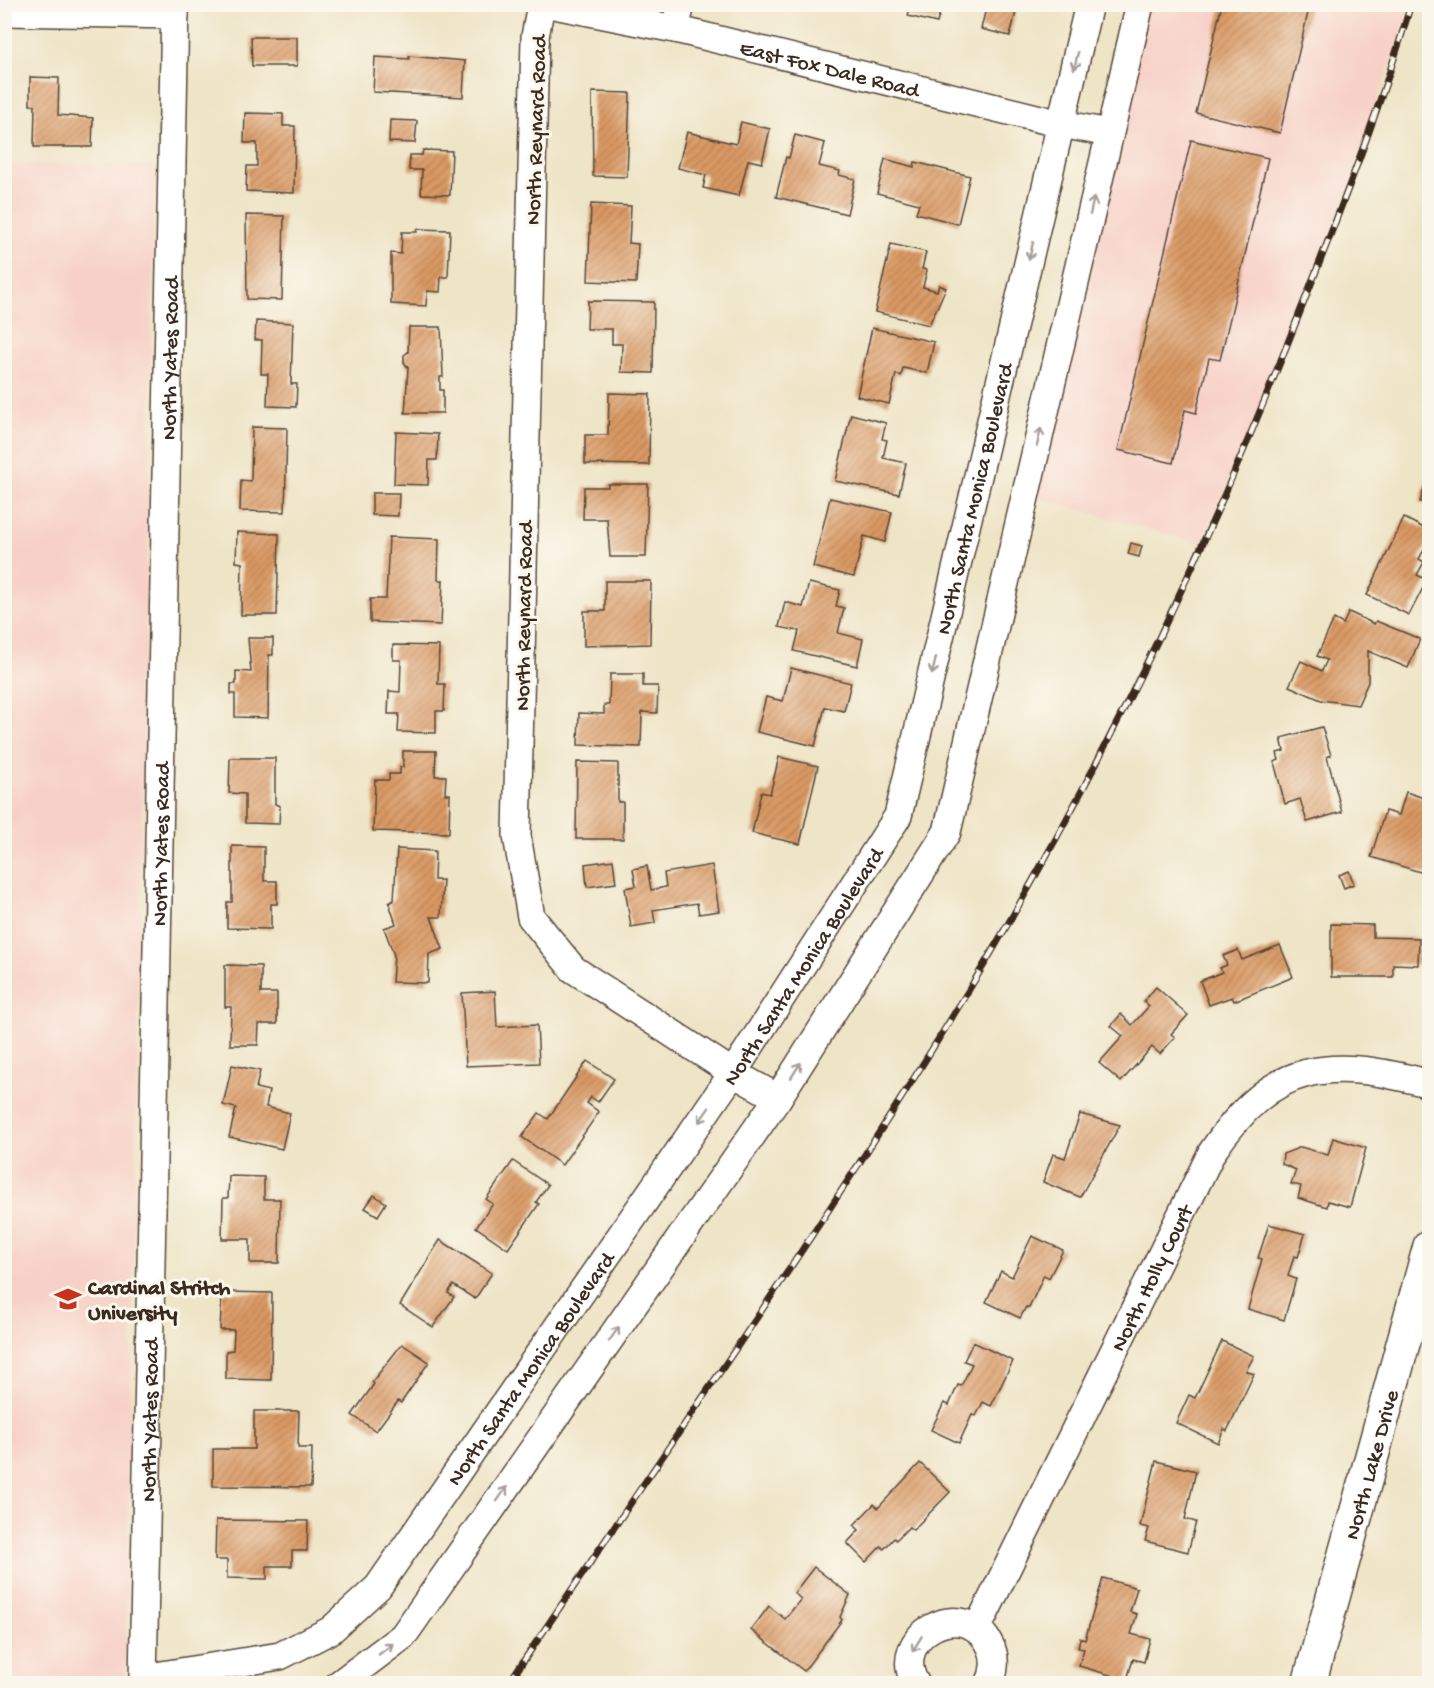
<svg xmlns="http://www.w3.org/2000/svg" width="1434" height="1688" font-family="'Gochi Hand',sans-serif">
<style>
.built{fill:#f7d1c7}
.building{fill:url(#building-hatch)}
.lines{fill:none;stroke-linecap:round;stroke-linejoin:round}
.minor-casing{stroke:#564637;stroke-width:30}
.major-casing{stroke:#564637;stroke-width:36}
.minor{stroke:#fff;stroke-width:27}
.major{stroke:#fff;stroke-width:33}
.rail-casing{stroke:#3b2a1e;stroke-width:7}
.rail{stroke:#fbf7ec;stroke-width:4.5;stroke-dasharray:14;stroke-linecap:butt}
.oneway{stroke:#a79f9a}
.labels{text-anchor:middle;stroke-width:6;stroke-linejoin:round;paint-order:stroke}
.street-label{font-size:22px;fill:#3b2a1e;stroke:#fbf7ec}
.poi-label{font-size:22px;font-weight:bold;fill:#3b2a1e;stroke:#fbf7ec;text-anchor:start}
</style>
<defs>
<pattern id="building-hatch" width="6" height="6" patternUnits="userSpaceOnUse" patternTransform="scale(1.5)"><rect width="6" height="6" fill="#da9963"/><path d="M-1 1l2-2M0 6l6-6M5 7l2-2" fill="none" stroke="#b27d51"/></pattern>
</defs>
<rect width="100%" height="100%" fill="#fbf7ec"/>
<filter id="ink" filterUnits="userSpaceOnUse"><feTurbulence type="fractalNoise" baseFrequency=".0167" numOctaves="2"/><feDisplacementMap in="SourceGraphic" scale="12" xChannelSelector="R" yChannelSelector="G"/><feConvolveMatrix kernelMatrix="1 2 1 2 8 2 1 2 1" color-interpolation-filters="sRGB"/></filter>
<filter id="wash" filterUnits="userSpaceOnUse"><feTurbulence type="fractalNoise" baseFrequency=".008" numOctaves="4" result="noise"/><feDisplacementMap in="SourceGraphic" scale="24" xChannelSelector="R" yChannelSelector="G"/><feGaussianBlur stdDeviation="1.35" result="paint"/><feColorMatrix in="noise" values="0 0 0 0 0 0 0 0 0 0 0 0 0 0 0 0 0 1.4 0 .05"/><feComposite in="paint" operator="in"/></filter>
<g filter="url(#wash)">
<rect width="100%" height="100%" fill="#eee4c6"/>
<!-- built -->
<g class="built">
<path d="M 1140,5 L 1411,5 L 1345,198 L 1255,426 L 1201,544 L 1025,494 Z"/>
<path d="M 5,164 L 155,165 L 125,1683 L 5,1683 Z"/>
</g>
<g id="blocks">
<!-- building -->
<g class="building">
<path d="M 911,4 L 942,4 L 937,23 L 908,16 Z"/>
<path d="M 987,4 L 1018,4 L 1010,36 L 981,29 Z"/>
<path d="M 1222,4 L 1310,4 L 1280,133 L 1196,113 Z"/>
<path d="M 251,37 L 297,37 L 297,66 L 252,66 Z"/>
<path d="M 409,56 L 465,61 L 463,97 L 373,92 L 375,57 L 409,59 Z"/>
<path d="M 30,77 L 59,78 L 58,115 L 93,118 L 92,147 L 34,147 L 35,105 L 30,105 Z"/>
<path d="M 592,92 L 630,93 L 627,177 L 593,176 Z"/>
<path d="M 245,113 L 283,114 L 283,126 L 295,126 L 294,193 L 246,191 L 247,166 L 257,166 L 257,143 L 244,143 Z"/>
<path d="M 390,120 L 417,121 L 415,143 L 389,142 Z"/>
<path d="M 741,122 L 770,129 L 762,163 L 748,160 L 739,196 L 703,188 L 706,175 L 678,168 L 687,132 L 736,144 Z"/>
<path d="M 795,135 L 825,143 L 819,166 L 840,171 L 839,175 L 855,179 L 847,214 L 776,197 L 786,157 L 789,158 Z"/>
<path d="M 1191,140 L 1268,158 L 1220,360 L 1209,358 L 1196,413 L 1185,410 L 1173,463 L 1118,450 Z"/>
<path d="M 423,150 L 452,151 L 450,195 L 421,194 L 422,170 L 409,170 L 410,155 L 422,155 Z"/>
<path d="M 885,159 L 914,167 L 915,162 L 970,176 L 958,224 L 916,213 L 919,204 L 877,193 Z"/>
<path d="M 591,204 L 631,206 L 629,243 L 638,244 L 636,283 L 588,281 Z"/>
<path d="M 246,215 L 284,216 L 282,300 L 247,299 Z"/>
<path d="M 417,229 L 450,230 L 448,277 L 441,277 L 440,292 L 427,291 L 426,306 L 391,304 L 391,253 L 401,254 L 402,232 L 417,232 Z"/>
<path d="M 891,244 L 926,252 L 922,269 L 927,270 L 923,287 L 937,291 L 939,285 L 946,288 L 929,325 L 875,312 Z"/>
<path d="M 588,301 L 654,302 L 653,373 L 621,372 L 622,344 L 612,344 L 612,329 L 587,329 Z"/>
<path d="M 256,321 L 293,323 L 291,384 L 297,384 L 296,407 L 267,406 L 268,374 L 261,374 L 262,340 L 255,340 Z"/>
<path d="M 409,327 L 441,327 L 443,377 L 440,377 L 440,390 L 443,390 L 443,413 L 405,413 L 408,368 L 404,362 L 404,355 L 408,352 Z"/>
<path d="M 872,328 L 934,342 L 927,373 L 903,368 L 901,376 L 896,374 L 889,404 L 857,396 Z"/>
<path d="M 609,393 L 650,394 L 649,465 L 585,464 L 585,435 L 608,435 Z"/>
<path d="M 851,414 L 886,423 L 882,439 L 887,440 L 883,458 L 906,463 L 899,494 L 835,481 Z"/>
<path d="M 252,427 L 287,428 L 285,512 L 240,511 L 241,480 L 251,481 Z"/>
<path d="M 396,432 L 438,434 L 437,460 L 429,460 L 428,485 L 394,484 Z"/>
<path d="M 1429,473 L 1430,473 L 1430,504 L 1420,502 Z"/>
<path d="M 608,484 L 648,484 L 646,557 L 610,557 L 607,519 L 583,519 L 584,487 L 608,487 Z"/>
<path d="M 372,493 L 399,493 L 398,516 L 372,515 Z"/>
<path d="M 830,498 L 892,512 L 885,542 L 864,536 L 854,577 L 813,567 Z"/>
<path d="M 1404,518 L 1430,531 L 1430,538 L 1419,559 L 1424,562 L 1417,575 L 1427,580 L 1409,615 L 1367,595 Z"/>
<path d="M 237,532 L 279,534 L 277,615 L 241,615 L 242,563 L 236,562 Z"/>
<path d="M 389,537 L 439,539 L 438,580 L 443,580 L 441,625 L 370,622 L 370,599 L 386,599 Z"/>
<path d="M 1131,543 L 1142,546 L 1139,557 L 1128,554 Z"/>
<path d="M 605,581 L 651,581 L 650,644 L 584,646 L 584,611 L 605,611 Z"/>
<path d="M 809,583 L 840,590 L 836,606 L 844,608 L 838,633 L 863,639 L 857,666 L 794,651 L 799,631 L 779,627 L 785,602 L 803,607 Z"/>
<path d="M 1349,612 L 1374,624 L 1376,621 L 1420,639 L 1408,668 L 1368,651 L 1368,682 L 1358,705 L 1321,700 L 1289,686 L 1301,661 L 1322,671 L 1327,660 L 1317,656 L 1334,619 L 1343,624 Z"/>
<path d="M 248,638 L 273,638 L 273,655 L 269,655 L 268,718 L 235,717 L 235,694 L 231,694 L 231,684 L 236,684 L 236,671 L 251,672 Z"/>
<path d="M 393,645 L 439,646 L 438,684 L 445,684 L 444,711 L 436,711 L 436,733 L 398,732 L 399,714 L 388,714 L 389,691 L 400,692 L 401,660 L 393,660 Z"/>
<path d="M 791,668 L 851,683 L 844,711 L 825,707 L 815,746 L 757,732 L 766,697 L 783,701 Z"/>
<path d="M 610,674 L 643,674 L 643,686 L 658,686 L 657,713 L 642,712 L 641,747 L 578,745 L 579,713 L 604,714 L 604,705 L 609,705 Z"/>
<path d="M 1322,727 L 1331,755 L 1327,757 L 1342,812 L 1307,822 L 1300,799 L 1285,804 L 1274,762 L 1279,760 L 1277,753 L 1284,751 L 1281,738 Z"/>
<path d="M 403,751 L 436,751 L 435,776 L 446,776 L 445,794 L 450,794 L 449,833 L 373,831 L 375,780 L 389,780 L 389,774 L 400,774 L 400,767 L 403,767 Z"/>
<path d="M 779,757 L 818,766 L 800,844 L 752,833 L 761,792 L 770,794 Z"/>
<path d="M 230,758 L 275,758 L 275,804 L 280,806 L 279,824 L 245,823 L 245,794 L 229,793 Z"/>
<path d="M 577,762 L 618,763 L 618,802 L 623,802 L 623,839 L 576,839 Z"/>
<path d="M 1406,792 L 1430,800 L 1430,875 L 1371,857 L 1385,811 L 1399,815 Z"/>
<path d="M 232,846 L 264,847 L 264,881 L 277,881 L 277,904 L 271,904 L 271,929 L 227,928 L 227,902 L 232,902 Z"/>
<path d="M 397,849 L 435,851 L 434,880 L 443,880 L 441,917 L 431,917 L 443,949 L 429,954 L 428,983 L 392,982 L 394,955 L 384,928 L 396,924 L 389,903 L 394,900 Z"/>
<path d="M 613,860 L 616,883 L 587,887 L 585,864 Z"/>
<path d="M 712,865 L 719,911 L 699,914 L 697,903 L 653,910 L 655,923 L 631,927 L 625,888 L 636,886 L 633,869 L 647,866 L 651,890 L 666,887 L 664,873 Z"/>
<path d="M 1349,871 L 1354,884 L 1344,888 L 1339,875 Z"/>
<path d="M 1331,924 L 1373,925 L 1373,937 L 1419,938 L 1418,965 L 1393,964 L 1393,977 L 1331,977 Z"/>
<path d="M 1280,945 L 1293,977 L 1234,1001 L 1232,997 L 1209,1005 L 1200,981 L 1222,972 L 1220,968 L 1227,965 L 1223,956 L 1238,950 L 1242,960 Z"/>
<path d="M 225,965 L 261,966 L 261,993 L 277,993 L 277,1024 L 259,1024 L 258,1045 L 230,1045 L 231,1007 L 225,1007 Z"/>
<path d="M 1156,987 L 1188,1015 L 1171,1034 L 1175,1037 L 1160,1054 L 1152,1047 L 1121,1082 L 1099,1063 L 1123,1036 L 1111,1026 L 1121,1014 L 1132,1025 L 1149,1006 L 1144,1001 Z"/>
<path d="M 495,991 L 497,1027 L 537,1025 L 539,1063 L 466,1066 L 462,993 Z"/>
<path d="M 587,1061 L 614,1079 L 598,1102 L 591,1097 L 587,1103 L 599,1112 L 562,1165 L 522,1137 L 539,1113 L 548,1119 Z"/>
<path d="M 232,1065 L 260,1071 L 256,1088 L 269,1091 L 266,1107 L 290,1113 L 282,1149 L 229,1137 L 236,1108 L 223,1105 Z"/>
<path d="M 1080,1114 L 1120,1125 L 1080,1197 L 1043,1182 L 1053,1154 L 1065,1158 Z"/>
<path d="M 1333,1138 L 1366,1148 L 1350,1207 L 1328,1201 L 1327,1207 L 1298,1198 L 1301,1186 L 1291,1184 L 1296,1170 L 1282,1164 L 1283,1154 L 1301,1147 L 1328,1155 Z"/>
<path d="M 513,1161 L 548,1185 L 536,1202 L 539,1204 L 508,1249 L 476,1227 L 493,1204 L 486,1199 Z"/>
<path d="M 229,1176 L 264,1177 L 264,1199 L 280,1199 L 279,1263 L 250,1263 L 250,1239 L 222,1239 L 223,1198 L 228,1198 Z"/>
<path d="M 374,1195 L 386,1203 L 378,1216 L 365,1208 Z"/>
<path d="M 1269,1224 L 1305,1234 L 1298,1257 L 1294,1256 L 1288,1276 L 1296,1279 L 1284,1320 L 1248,1309 L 1262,1259 L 1258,1258 Z"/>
<path d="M 1032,1236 L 1063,1250 L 1049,1278 L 1044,1275 L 1029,1308 L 1026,1307 L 1020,1318 L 986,1302 L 1001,1271 L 1012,1277 Z"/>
<path d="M 440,1240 L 492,1273 L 475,1299 L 453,1285 L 448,1293 L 454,1297 L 433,1327 L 400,1305 Z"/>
<path d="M 222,1292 L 272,1293 L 271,1380 L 226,1379 L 226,1351 L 233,1350 L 234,1330 L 220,1330 Z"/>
<path d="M 1222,1341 L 1254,1356 L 1246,1371 L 1254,1374 L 1227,1431 L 1224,1429 L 1218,1443 L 1176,1423 L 1189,1395 L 1195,1398 Z"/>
<path d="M 973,1342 L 1013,1361 L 991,1406 L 983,1402 L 976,1416 L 972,1415 L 959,1443 L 931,1430 L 944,1403 L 949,1405 L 958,1385 L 961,1386 L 972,1364 L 964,1361 Z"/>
<path d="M 402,1344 L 429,1362 L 401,1403 L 398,1401 L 376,1431 L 352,1415 L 374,1384 L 372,1382 Z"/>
<path d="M 254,1411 L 299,1411 L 298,1448 L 312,1448 L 311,1487 L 213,1486 L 213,1449 L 254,1449 Z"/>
<path d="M 1156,1461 L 1196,1471 L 1185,1519 L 1196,1522 L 1188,1552 L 1145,1541 L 1149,1528 L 1140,1526 Z"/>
<path d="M 920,1463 L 950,1492 L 913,1530 L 909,1527 L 896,1540 L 894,1538 L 884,1549 L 881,1546 L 866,1562 L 847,1543 L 859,1530 L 854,1525 L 874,1504 L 878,1508 Z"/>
<path d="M 216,1520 L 308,1521 L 307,1551 L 292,1551 L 292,1566 L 267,1566 L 267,1579 L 227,1578 L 227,1560 L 215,1560 Z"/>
<path d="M 814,1567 L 850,1595 L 840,1617 L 842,1620 L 804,1671 L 751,1630 L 769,1606 L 785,1619 L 801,1599 L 794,1593 Z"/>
<path d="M 1103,1578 L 1137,1588 L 1130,1612 L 1137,1614 L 1131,1634 L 1150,1639 L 1144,1662 L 1133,1659 L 1127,1680 L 1079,1666 L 1084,1649 L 1078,1648 L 1080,1638 L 1085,1640 Z"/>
</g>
</g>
</g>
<g filter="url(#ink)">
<use href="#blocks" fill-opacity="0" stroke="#564637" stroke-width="1.5"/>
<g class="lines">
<defs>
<g id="minor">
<path d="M 541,4 L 535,37 L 517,836 L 531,917 L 573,969 L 733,1073 L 778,1098"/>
<path id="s1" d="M 549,4 L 675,29 L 1061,124 L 1109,133"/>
<path d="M 4,12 L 175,15"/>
<path d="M 675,29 L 681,4"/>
<path id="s2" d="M 977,1629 L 1212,1152 C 1274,1060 1328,1057 1430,1084"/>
<path id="s3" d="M 143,1678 L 280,1656 L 331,1630 L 378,1587 L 733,1073 L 898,816 L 1089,4"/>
<path id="s4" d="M 143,1684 L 175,4"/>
<path d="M 339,1684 L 403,1636 L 778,1098 L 947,832 L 1140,4"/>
<path d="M 916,1684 C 887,1637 965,1592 991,1647 C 996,1658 995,1673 989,1684"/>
</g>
<g id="major">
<path id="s5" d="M 1309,1684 L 1430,1246"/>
</g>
</defs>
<!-- minor casing -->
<use href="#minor" class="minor-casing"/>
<!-- major casing -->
<use href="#major" class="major-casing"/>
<!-- minor -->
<use href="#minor" class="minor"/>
<!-- major -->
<use href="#major" class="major"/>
<defs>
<path id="rail" d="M 508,1684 C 653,1468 804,1255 941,1035 C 1084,807 1202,563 1300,312 C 1340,211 1380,109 1411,4"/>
</defs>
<!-- rail casing -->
<use href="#rail" class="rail-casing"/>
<!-- rail -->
<use href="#rail" class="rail"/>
</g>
<!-- one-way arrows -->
<defs><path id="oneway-shaft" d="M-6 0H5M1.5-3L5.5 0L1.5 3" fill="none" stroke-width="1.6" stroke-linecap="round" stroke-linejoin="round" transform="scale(1.5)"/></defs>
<g class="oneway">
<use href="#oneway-shaft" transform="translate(1076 61) rotate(103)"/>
<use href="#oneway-shaft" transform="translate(1092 206) rotate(-77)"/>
<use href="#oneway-shaft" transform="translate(1031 251) rotate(103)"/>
<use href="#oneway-shaft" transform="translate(1039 437) rotate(-77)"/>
<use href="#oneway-shaft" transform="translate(934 666) rotate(103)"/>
<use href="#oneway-shaft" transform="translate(796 1070) rotate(-58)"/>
<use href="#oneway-shaft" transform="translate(704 1115) rotate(125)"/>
<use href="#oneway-shaft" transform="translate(614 1334) rotate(-55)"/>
<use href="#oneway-shaft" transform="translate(502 1494) rotate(-55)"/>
<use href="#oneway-shaft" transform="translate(917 1644) rotate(121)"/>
<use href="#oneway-shaft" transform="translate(386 1649) rotate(-38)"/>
</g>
</g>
<!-- icons -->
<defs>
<symbol id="school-bare" viewBox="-9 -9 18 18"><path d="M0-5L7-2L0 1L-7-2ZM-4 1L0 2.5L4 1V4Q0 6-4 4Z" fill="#c8321e" stroke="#fbf7ec" stroke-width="2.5" paint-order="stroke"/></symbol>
</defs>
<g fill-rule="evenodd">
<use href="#school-bare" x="49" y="1280" width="38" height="38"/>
</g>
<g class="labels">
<!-- street labels -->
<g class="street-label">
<text dy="8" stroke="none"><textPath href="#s1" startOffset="288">East Fox Dale Road</textPath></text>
<text transform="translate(534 130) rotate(-88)" y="8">North Reynard Road</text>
<text dy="8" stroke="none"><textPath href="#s4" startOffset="1326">North Yates Road</textPath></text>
<text dy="8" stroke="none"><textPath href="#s3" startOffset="1516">North Santa Monica Boulevard</textPath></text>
<text transform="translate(522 616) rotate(-89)" y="8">North Reynard Road</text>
<text dy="8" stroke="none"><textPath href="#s4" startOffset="840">North Yates Road</textPath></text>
<text dy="8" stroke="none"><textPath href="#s3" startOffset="1012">North Santa Monica Boulevard</textPath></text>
<text dy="8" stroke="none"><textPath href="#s2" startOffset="392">North Holly Court</textPath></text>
<text dy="8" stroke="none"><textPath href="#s3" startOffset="526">North Santa Monica Boulevard</textPath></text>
<text dy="8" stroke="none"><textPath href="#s4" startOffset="264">North Yates Road</textPath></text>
<text dy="8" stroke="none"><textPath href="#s5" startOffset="228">North Lake Drive</textPath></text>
</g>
<!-- poi labels -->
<g class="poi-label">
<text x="88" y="1294">Cardinal Stritch<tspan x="88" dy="25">University</tspan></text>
</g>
</g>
<!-- margin -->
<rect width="1434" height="1688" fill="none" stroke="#fbf7ec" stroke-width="24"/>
</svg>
